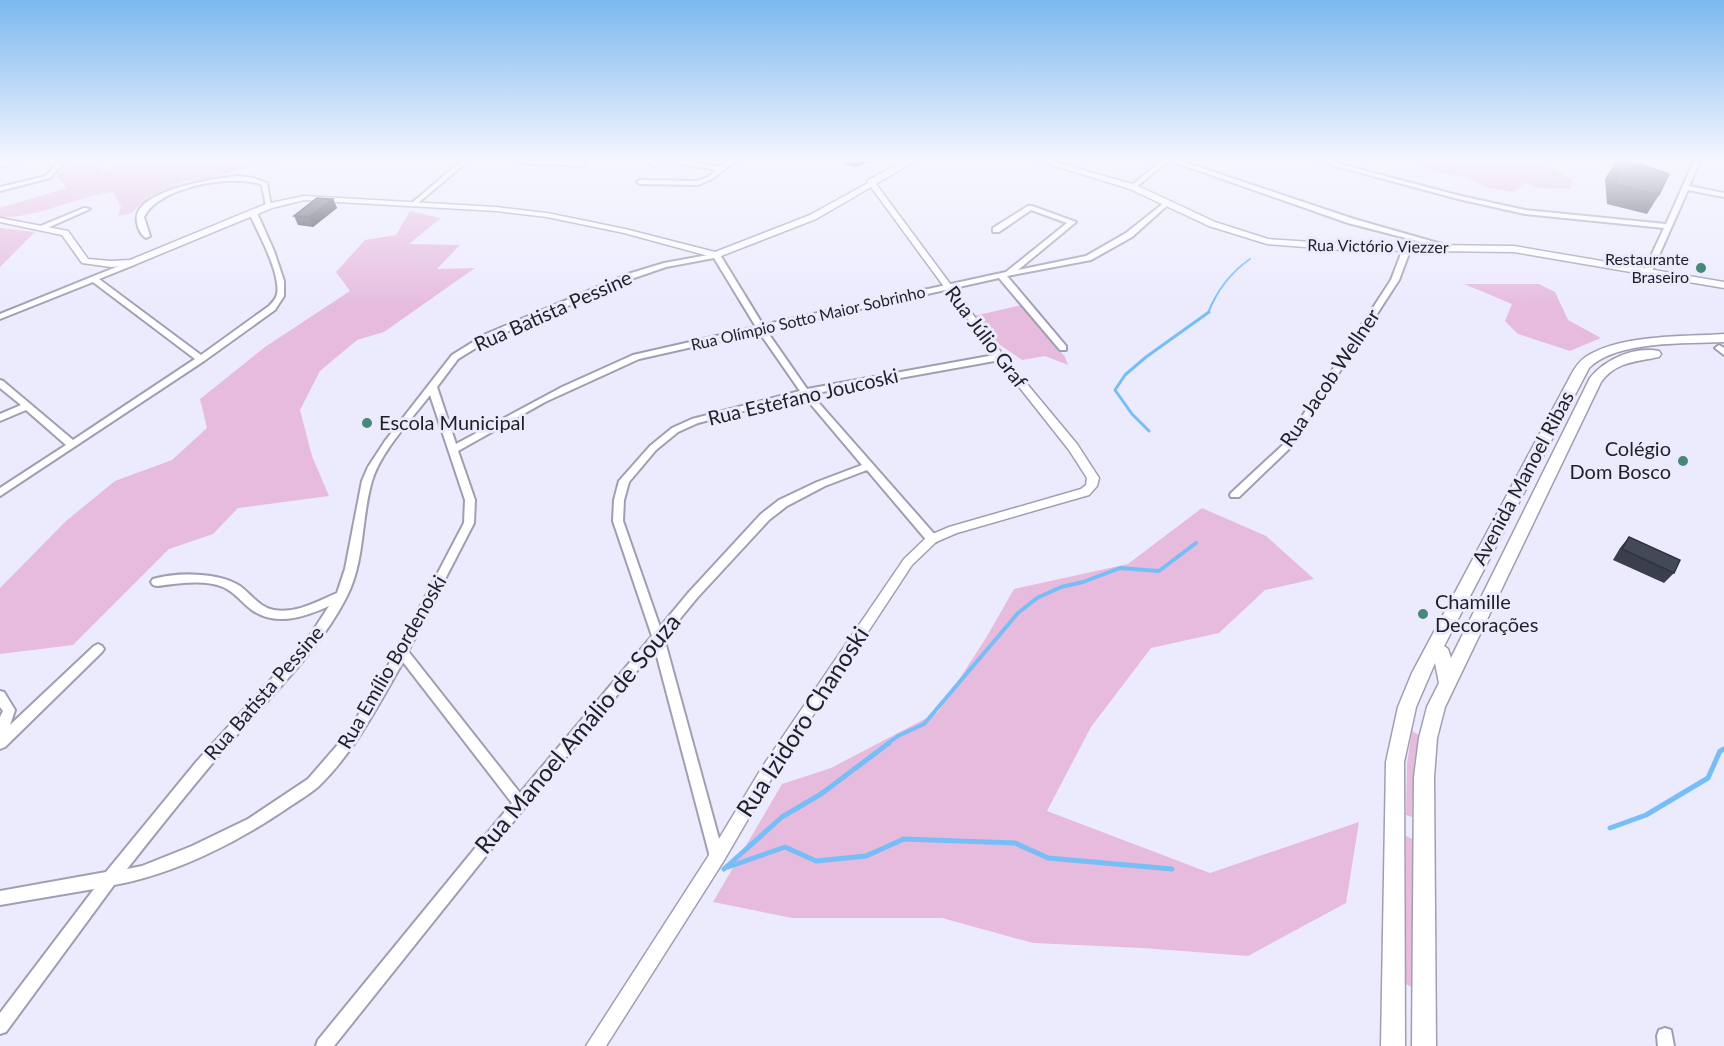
<svg xmlns="http://www.w3.org/2000/svg" width="1724" height="1046" font-family="Lato,sans-serif">
<style>
.green{fill:#e6bbde}
.lines{fill:none;stroke-linecap:round;stroke-linejoin:round}
.stream-far3{stroke:#77bef7;stroke-width:2}
.stream-far2{stroke:#77bef7;stroke-width:3}
.stream-far1{stroke:#77bef7;stroke-width:4}
.stream{stroke:#77bef7;stroke-width:5}
.minor-casing{stroke:#a09fb1;stroke-width:4}
.tertiary-casing{stroke:#a09fb1;stroke-width:3}
.primary-casing{stroke:#a09fb1;stroke-width:3}
.minor{fill:#fff;fill-rule:evenodd}
.tertiary{fill:#fff;fill-rule:evenodd}
.primary{fill:#fff;fill-rule:evenodd}
.wall{fill:#3a3f4b}
.shaded-wall{fill:#2f333d}
.building{fill:#434957;stroke:#2f333d;stroke-width:1.5}
.poi-dot{fill:#46887a;stroke:#ecebfe;stroke-width:2}
.labels{text-anchor:middle;stroke-width:6;stroke-linejoin:round;paint-order:stroke}
.far-street-label{font-size:16px;fill:#1f1f25;stroke:#ecebfe}
.far-poi-label{font-size:16px;fill:#1f1f25;stroke:#ecebfe;text-anchor:end}
.street-label{font-size:20px;fill:#1f1f25;stroke:#ecebfe}
.poi-label{font-size:20px;fill:#1f1f25;stroke:#ecebfe;text-anchor:start}
.near-street-label{font-size:24px;fill:#1f1f25;stroke:#ecebfe}
</style>
<rect width="100%" height="100%" fill="#ecebfe"/>
<!-- green -->
<g class="green">
<path d="M 129,161 L 288,161 L 253,165 L 212,178 L 187,181 L 152,195 L 130,214 L 118,216 L 121,207 L 113,192 C 75,197 39,218 0,217 L 0,208 L 67,188 L 57,175 L 65,169 L 93,163 L 102,173 Z"/>
<path d="M 1416,161 L 1536,161 L 1572,179 L 1571,189 L 1537,188 L 1526,183 L 1514,192 L 1488,188 L 1465,177 L 1428,170 Z"/>
<path d="M 410,211 L 441,218 L 409,244 L 460,245 L 437,269 L 475,268 L 384,332 L 357,340 L 320,371 L 300,410 L 312,456 L 329,496 L 238,508 L 213,534 L 169,549 L 73,645 L 0,654 L 0,588 L 66,521 L 115,481 L 172,460 L 207,428 L 200,399 L 265,347 L 350,291 L 336,272 L 365,240 L 396,235 Z"/>
<path d="M 0,228 L 35,232 L 0,267 Z"/>
<path d="M 1464,284 L 1539,284 L 1555,292 L 1568,320 L 1601,338 L 1570,351 L 1518,334 L 1505,321 L 1512,304 Z"/>
<path d="M 1021,305 L 1065,357 L 1068,365 L 1045,356 L 1022,360 L 990,338 L 974,316 Z"/>
<path d="M 1202,508 L 1266,536 L 1314,579 L 1265,590 L 1219,633 L 1151,648 L 1091,727 L 1047,811 L 1210,873 L 1359,822 L 1346,903 L 1248,956 L 1142,948 L 1033,943 L 942,918 L 792,918 L 713,902 L 782,784 L 831,768 L 938,712 L 986,638 L 1014,589 L 1128,564 Z"/>
<path d="M 1412,731 L 1419,735 L 1414,763 L 1412,817 L 1406,815 L 1407,763 Z"/>
<path d="M 1406,836 L 1412,839 L 1413,987 L 1405,984 Z"/>
</g>
<g class="lines">
<!-- stream-far3 -->
<path class="stream-far3" d="M 1208,313 C 1217,290 1230,273 1250,259"/>
<!-- stream-far2 -->
<path class="stream-far2" d="M 1149,431 L 1132,414 L 1115,390 L 1125,375 L 1146,357 L 1209,312"/>
<!-- stream-far1 -->
<path class="stream-far1" d="M 887,744 L 898,736 L 924,724 L 1018,613 L 1037,598 L 1061,587 L 1083,582 L 1120,568 L 1159,571 L 1196,543"/>
<!-- stream -->
<g class="stream">
<path d="M 1610,828 L 1646,815 L 1708,778 L 1720,751 L 1724,749"/>
<path d="M 728,867 L 785,847 L 816,861 L 866,856 L 904,839 L 1015,843 L 1048,858 L 1172,869"/>
<path d="M 724,869 L 782,817 L 821,794 L 889,743"/>
</g>
<defs>
<g id="minor">
<path d="M 9,161 L 21,161 L 0,167 L 0,163 Z"/>
<path d="M 58,161 L 65,161 L 50,178 L 0,191 L 0,187 L 46,176 Z"/>
<path d="M 461,161 L 468,161 L 417,204 L 413,204 L 413,202 Z"/>
<path d="M 519,161 C 535,161 574,158 586,164 L 583,166 L 522,163 Z"/>
<path d="M 653,161 L 660,161 L 653,166 L 650,164 Z"/>
<path d="M 669,161 L 685,161 L 720,167 L 728,161 L 735,161 L 712,179 L 698,185 L 640,184 L 637,182 L 640,180 L 697,181 L 708,177 L 716,170 Z"/>
<path d="M 1161,161 L 1168,161 L 1135,188 L 1131,188 L 1131,186 Z"/>
<path d="M 1171,161 L 1181,161 L 1354,219 L 1452,247 L 1448,249 L 1348,223 Z"/>
<path d="M 1317,161 L 1328,161 L 1461,196 L 1525,210 L 1666,224 L 1694,161 L 1700,161 L 1689,186 L 1724,193 L 1724,197 L 1688,190 L 1652,271 L 1648,273 L 1644,271 L 1664,228 L 1525,214 L 1458,199 Z"/>
<path d="M 239,176 L 254,178 L 267,183 L 271,207 L 266,206 L 262,185 C 233,173 158,187 144,217 L 150,236 L 146,238 C 141,235 138,229 137,222 C 131,190 218,178 239,176 Z"/>
<path d="M 1165,202 L 1170,203 L 1132,237 L 1091,260 L 1007,276 L 1066,346 L 1066,350 L 1060,350 L 999,278 L 766,330 L 807,389 L 1000,354 L 1004,357 L 1000,360 L 811,394 L 936,536 L 937,539 L 936,542 L 928,542 L 867,470 L 825,486 L 787,506 L 769,520 L 697,598 L 664,638 L 724,857 L 722,862 L 717,864 L 712,862 L 710,857 L 655,649 L 525,807 L 334,1046 L 316,1046 L 318,1040 L 512,803 L 403,662 C 378,705 355,751 319,786 C 310,794 298,801 289,807 C 238,842 175,874 114,885 L 6,1032 L 0,1034 L 0,1013 L 94,889 L 0,905 L 0,891 L 106,872 L 197,761 L 307,640 L 329,606 C 305,617 276,627 252,610 C 242,603 235,592 223,587 C 203,579 177,584 157,586 L 153,585 L 151,582 L 153,579 C 177,572 219,572 240,586 C 251,594 260,608 274,610 C 296,614 318,601 337,593 L 345,569 L 362,481 L 368,467 L 385,441 L 452,355 L 486,334 L 628,274 L 664,263 L 719,253 L 763,325 L 1006,272 L 1067,223 L 1031,210 L 999,232 L 993,232 L 993,228 L 1028,206 L 1032,206 L 1076,222 L 1018,270 L 1086,256 L 1126,233 ZM 714,258 L 756,327 L 633,355 L 562,387 L 456,444 L 437,387 L 458,359 L 492,338 L 634,278 L 666,267 ZM 759,332 L 800,391 L 692,419 L 672,428 L 650,446 L 619,481 L 614,500 L 613,521 L 652,636 L 520,793 L 408,651 L 474,523 L 475,500 L 458,451 L 545,402 L 639,359 ZM 430,395 L 465,500 L 464,523 L 398,649 L 347,734 L 308,779 L 248,819 L 192,846 L 142,866 L 127,869 C 162,825 197,780 234,738 C 272,695 321,648 347,596 C 365,561 361,518 372,481 C 381,451 411,420 430,395 ZM 803,395 L 862,465 L 817,482 L 779,500 L 761,514 L 689,592 L 660,627 L 623,521 L 624,500 L 629,482 L 656,450 L 678,432 L 698,423 Z"/>
<path d="M 84,208 L 90,209 L 45,229 L 38,227 Z"/>
<path d="M 253,211 L 257,213 L 274,251 L 284,281 L 284,296 L 275,310 L 204,361 L 0,496 L 0,488 L 66,445 L 26,410 L 0,421 L 0,414 L 21,405 L 0,388 L 0,380 L 3,381 L 73,440 L 195,359 L 93,282 L 0,319 L 0,314 L 131,261 L 134,261 L 134,265 L 99,279 L 201,355 L 269,306 C 272,303 276,299 277,294 C 281,274 258,232 249,213 Z"/>
<path d="M 1404,246 L 1411,248 L 1399,280 L 1290,448 L 1239,497 L 1231,497 L 1230,495 L 1231,493 L 1284,444 L 1391,280 Z"/>
<path d="M 1719,345 L 1724,348 L 1724,355 L 1715,348 Z"/>
<path d="M 98,644 L 102,646 L 104,649 L 102,652 L 5,747 L 0,749 L 0,717 L 3,711 L 0,707 L 0,691 L 4,692 L 15,710 L 10,725 L 94,646 Z"/>
<path d="M 1665,1028 L 1671,1030 L 1674,1046 L 1658,1046 L 1657,1036 L 1659,1030 Z"/>
</g>
<g id="tertiary">
<path d="M 905,161 L 915,161 L 876,184 L 1003,355 L 1077,444 L 1099,478 L 1097,486 L 1089,495 L 957,533 L 936,542 L 912,565 L 773,776 L 723,862 L 606,1046 L 586,1046 L 711,852 L 763,766 L 904,559 L 928,536 L 949,527 L 1081,489 L 1086,485 L 1087,478 L 1069,450 L 997,359 L 871,187 L 816,219 L 716,258 L 624,233 L 547,217 L 496,211 L 304,200 L 272,208 L 134,265 L 111,267 L 82,263 L 62,235 L 0,222 L 0,218 L 68,231 L 88,259 L 111,261 L 130,260 L 266,204 L 304,196 L 496,207 L 547,213 L 625,229 L 715,252 L 810,215 L 868,183 L 868,180 Z"/>
<path d="M 1039,161 L 1051,161 L 1136,185 L 1215,222 L 1268,239 L 1342,244 L 1514,246 L 1724,282 L 1724,288 L 1514,252 L 1342,250 L 1267,244 L 1209,226 L 1130,189 Z"/>
</g>
<path id="primary" d="M 1724,334 L 1724,342 C 1686,344 1617,340 1589,368 L 1444,646 L 1448,649 L 1451,658 L 1590,378 C 1605,359 1635,346 1659,351 L 1661,354 L 1659,357 C 1636,362 1617,361 1601,382 L 1445,707 L 1437,738 L 1434,777 L 1436,1046 L 1412,1046 L 1414,777 L 1419,738 L 1427,707 L 1439,683 L 1435,663 L 1416,707 L 1404,762 L 1405,1046 L 1381,1046 L 1386,762 L 1398,707 L 1412,673 L 1570,377 C 1574,369 1579,361 1587,356 C 1623,334 1683,337 1724,334 Z"/>
</defs>
<!-- minor casing -->
<use href="#minor" class="minor-casing"/>
<!-- tertiary casing -->
<use href="#tertiary" class="tertiary-casing"/>
<!-- primary casing -->
<use href="#primary" class="primary-casing"/>
<!-- minor -->
<use href="#minor" class="minor"/>
<!-- tertiary -->
<use href="#tertiary" class="tertiary"/>
<!-- primary -->
<use href="#primary" class="primary"/>
</g>
<!-- wall -->
<g class="wall">
<path d="M 842,161 L 873,161 L 856,167 L 842,164 Z"/>
<path d="M 1616,161 L 1659,195 L 1647,214 L 1607,204 L 1605,179 Z"/>
<path d="M 333,199 L 337,208 L 313,227 L 298,225 L 294,216 Z"/>
<path d="M 1629,537 L 1674,573 L 1664,583 L 1613,560 L 1620,548 Z"/>
</g>
<!-- shaded-wall -->
<g class="shaded-wall">
<path d="M 856,161 L 873,161 L 856,167 Z"/>
<path d="M 333,199 L 337,208 L 313,227 L 309,217 Z"/>
</g>
<!-- building -->
<g class="building">
<path d="M 1616,161 L 1641,164 L 1669,174 L 1659,195 L 1618,185 Z"/>
<path d="M 317,198 L 333,199 L 309,217 L 294,216 Z"/>
<path d="M 1629,537 L 1680,560 L 1674,573 L 1622,549 Z"/>
</g>
<!-- sky -->
<linearGradient id="sky" x2="0" y2="1"><stop stop-color="#7bb8ee"/><stop offset="0.52" stop-color="#f6f6ff"/><stop offset="1" stop-color="#f6f6ff" stop-opacity="0"/></linearGradient>
<rect width="1724" height="308" fill="url(#sky)"/>
<!-- markers -->
<g class="poi-dot">
<circle cx="1701" cy="268" r="6"/>
<circle cx="367" cy="423" r="6"/>
<circle cx="1683" cy="461" r="6"/>
<circle cx="1423" cy="614" r="6"/>
</g>
<g class="labels">
<!-- far-street labels -->
<g class="far-street-label">
<text transform="translate(1378 246) rotate(1)" y="6">Rua Victório Viezzer</text>
<text transform="translate(808 318) rotate(-13)" y="6">Rua Olímpio Sotto Maior Sobrinho</text>
</g>
<!-- far-poi labels -->
<g class="far-poi-label">
<text x="1689" y="265">Restaurante<tspan x="1689" dy="18">Braseiro</tspan></text>
</g>
<!-- street labels -->
<g class="street-label">
<text transform="translate(553 311) rotate(-24)" y="7">Rua Batista Pessine</text>
<text transform="translate(986 337) rotate(53)" y="7">Rua Júlio Graf</text>
<text transform="translate(1330 378) rotate(-56)" y="7">Rua Jacob Wellner</text>
<text transform="translate(803 397) rotate(-13)" y="7">Rua Estefano Joucoski</text>
<text transform="translate(1523 478) rotate(-62)" y="7">Avenida Manoel Ribas</text>
<text transform="translate(392 662) rotate(-60)" y="7">Rua Emílio Bordenoski</text>
<text transform="translate(264 693) rotate(-49)" y="7">Rua Batista Pessine</text>
</g>
<!-- poi labels -->
<g class="poi-label">
<text x="379" y="430">Escola Municipal</text>
<text x="1671" y="456" text-anchor="end">Colégio<tspan x="1671" dy="23">Dom Bosco</tspan></text>
<text x="1435" y="609">Chamille<tspan x="1435" dy="23">Decorações</tspan></text>
</g>
<!-- near-street labels -->
<g class="near-street-label">
<text transform="translate(803 722) rotate(-57)" y="8">Rua Izidoro Chanoski</text>
<text transform="translate(578 734) rotate(-50)" y="8">Rua Manoel Amálio de Souza</text>
</g>
</g>
</svg>
